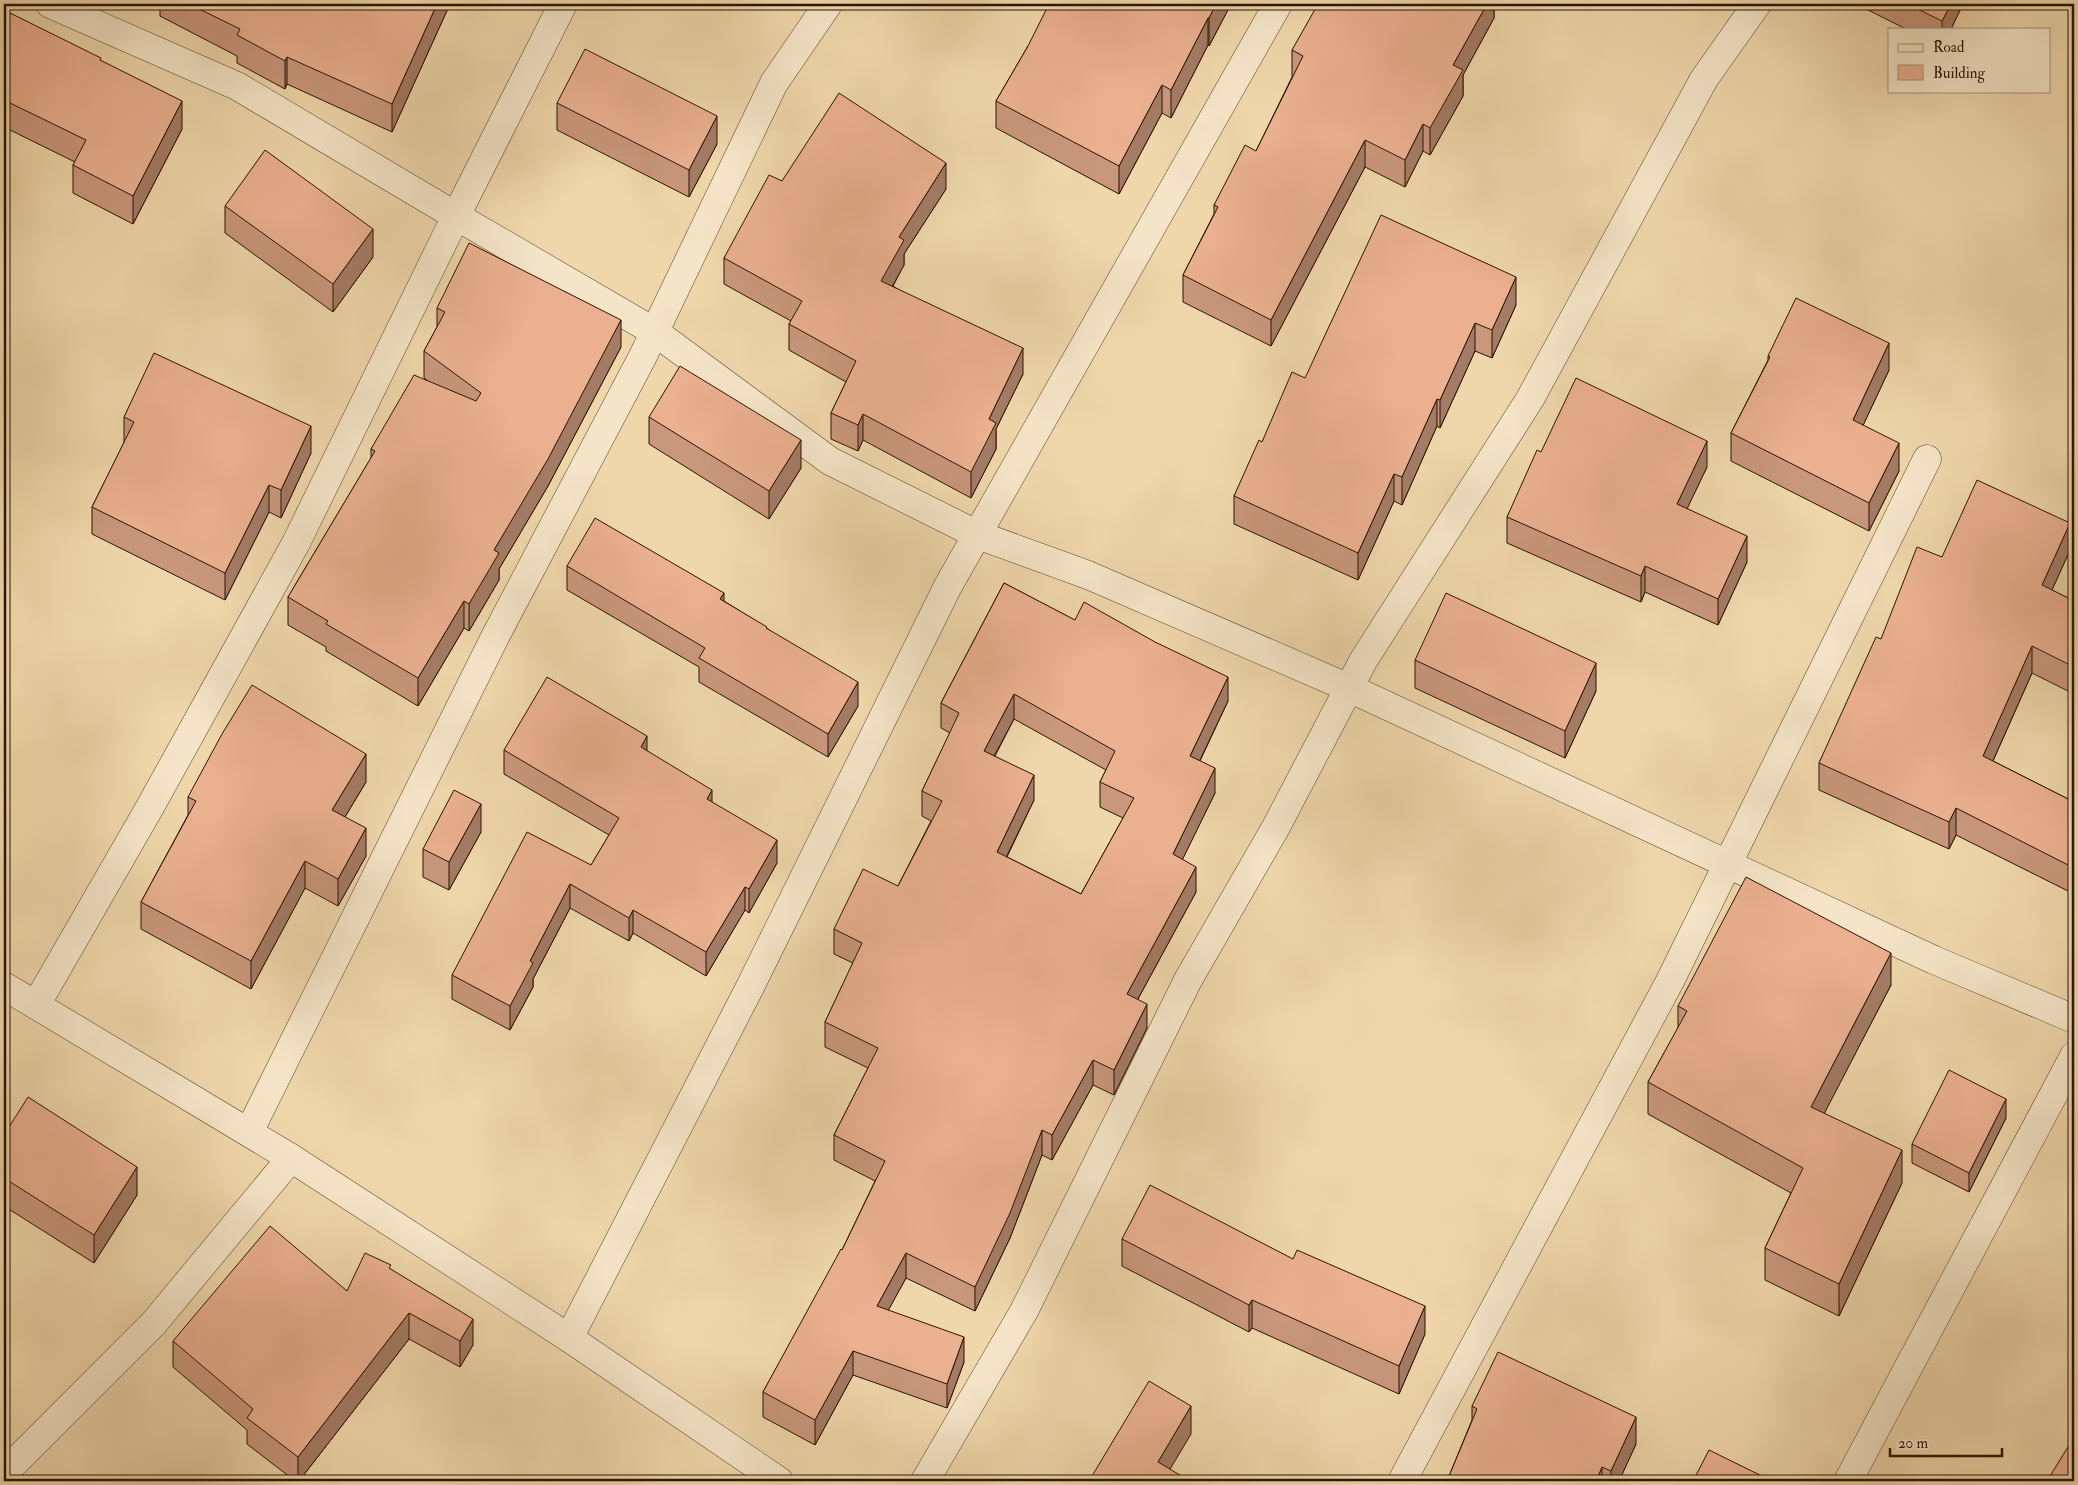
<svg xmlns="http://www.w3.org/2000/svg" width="2078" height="1485" font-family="'IM FELL Double Pica',serif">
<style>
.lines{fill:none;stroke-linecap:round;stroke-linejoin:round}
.street-casing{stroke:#5b452b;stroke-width:29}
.street{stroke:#f5e5c8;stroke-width:28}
.wall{fill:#c9977c;stroke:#2a1400;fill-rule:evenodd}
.shaded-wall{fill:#a47b65;stroke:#2a1400}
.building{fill:#eab090;stroke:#2a1400;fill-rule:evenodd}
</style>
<rect width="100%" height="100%" fill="#efd7ab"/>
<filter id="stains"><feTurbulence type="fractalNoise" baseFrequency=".004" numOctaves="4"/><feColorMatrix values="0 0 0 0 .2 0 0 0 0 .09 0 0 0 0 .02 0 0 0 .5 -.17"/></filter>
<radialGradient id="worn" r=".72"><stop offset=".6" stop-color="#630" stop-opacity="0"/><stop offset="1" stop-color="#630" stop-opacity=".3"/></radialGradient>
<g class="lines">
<defs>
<g id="street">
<path d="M 563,4 L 456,216 L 655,332 L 830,461 L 978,535 L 1088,575 L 1349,688 L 1934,960 L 2074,1019"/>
<path d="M 4,986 L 291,1158 L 569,1338 L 779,1481"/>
<path d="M 36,1005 L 150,807 L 296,543 L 456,216 L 237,86 L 50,4"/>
<path d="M 249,1132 L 495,637 L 643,356 L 774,83 L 828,4"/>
<path d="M 569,1338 L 749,989 L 948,586 L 1278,4"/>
<path d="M 4,1473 L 154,1323 L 291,1158"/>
<path d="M 925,1481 L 1024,1311 L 1188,980 L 1276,827 L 1363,661 L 1530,399 L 1704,79 L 1757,4"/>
<path d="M 1402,1481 L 1670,981 L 1927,459"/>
<path d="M 1848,1481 L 2074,1056"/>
</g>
</defs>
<!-- street casing -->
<use href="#street" class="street-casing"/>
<!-- street -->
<use href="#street" class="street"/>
</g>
<!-- wall -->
<g class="wall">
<path d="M 160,4 L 450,4 L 392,132 L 287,84 L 285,89 L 237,63 L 237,56 L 160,16 Z"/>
<path d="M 1231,4 L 1209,46 L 1208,45 L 1171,118 L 1162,113 L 1119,194 L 996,128 L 996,101 L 1028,46 Z"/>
<path d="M 1487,4 L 1494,4 L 1494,18 L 1463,75 L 1463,96 L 1430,155 L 1423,151 L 1405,187 L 1365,167 L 1271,346 L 1183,302 L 1183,275 L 1214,214 L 1214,205 L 1256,151 L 1292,77 L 1292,50 Z"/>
<path d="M 1856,4 L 1963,4 L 1951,29 L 1906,29 Z"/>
<path d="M 4,10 L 101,61 L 182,129 L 133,224 L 73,193 L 73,165 L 75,162 L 4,127 Z"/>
<path d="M 557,103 L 717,144 L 689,197 L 557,130 Z"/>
<path d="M 782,181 L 946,189 L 904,254 L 904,265 L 893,286 L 1023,374 L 996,429 L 996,449 L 971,498 L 863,440 L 858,451 L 831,439 L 831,413 L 846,382 L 789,350 L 789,324 L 791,321 L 724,284 L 724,258 Z"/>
<path d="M 225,206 L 373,257 L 333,312 L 225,233 Z"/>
<path d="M 1516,305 L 1492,358 L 1475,351 L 1440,428 L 1437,426 L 1402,505 L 1394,501 L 1358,580 L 1234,524 L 1234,496 L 1262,442 L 1305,378 Z"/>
<path d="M 437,308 L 621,347 L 548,486 L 499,569 L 499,580 L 469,631 L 464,628 L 418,706 L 326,651 L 326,647 L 288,625 L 288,597 L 371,458 L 371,449 L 428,381 L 424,378 L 424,351 L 437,327 Z"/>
<path d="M 1768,356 L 1889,370 L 1863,425 L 1899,471 L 1869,531 L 1731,461 L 1731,433 L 1768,360 Z"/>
<path d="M 124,417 L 311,453 L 281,518 L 269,512 L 225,600 L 92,534 L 92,507 L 124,443 Z"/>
<path d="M 649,417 L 801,468 L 769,519 L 649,444 Z"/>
<path d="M 1541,452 L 1707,467 L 1687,508 L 1747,562 L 1718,625 L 1645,592 L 1641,602 L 1507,543 L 1507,517 Z"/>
<path d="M 2070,550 L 2052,590 L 2074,601 L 2074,694 L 2032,673 L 1993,761 L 2074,802 L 2074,894 L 1956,835 L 1949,849 L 1819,790 L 1819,763 L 1881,639 L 1942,557 Z"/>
<path d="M 567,566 L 724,601 L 767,628 L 858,706 L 828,757 L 699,682 L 699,667 L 567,590 Z"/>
<path d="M 1004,583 L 1228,701 L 1200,761 L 1215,793 L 1182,859 L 1196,892 L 1138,999 L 1147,1028 L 1114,1095 L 1093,1085 L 1052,1160 L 1042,1155 L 1010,1238 L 975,1311 L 906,1278 L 888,1310 L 964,1362 L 947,1408 L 853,1375 L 815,1445 L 763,1417 L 763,1392 L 842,1250 L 875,1181 L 834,1160 L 834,1135 L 868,1068 L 825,1047 L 825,1022 L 853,963 L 834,954 L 834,929 L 898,886 L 931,821 L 922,816 L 922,791 L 950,733 L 941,728 L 941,703 ZM 1014,719 L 1106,770 L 1100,782 L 1100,807 L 1123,818 L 1081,894 L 1007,857 L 1034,800 L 995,756 Z"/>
<path d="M 1415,660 L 1596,691 L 1565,758 L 1415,688 Z"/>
<path d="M 504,750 L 647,751 L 712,802 L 777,863 L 749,913 L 745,910 L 706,976 L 633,933 L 629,941 L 570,908 L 533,979 L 533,987 L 510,1030 L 452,999 L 452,975 L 591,865 L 609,835 L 504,774 Z"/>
<path d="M 366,782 L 345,817 L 366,856 L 338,906 L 305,888 L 251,989 L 141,929 L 141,902 L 188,815 L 188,797 Z"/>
<path d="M 481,832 L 449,890 L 423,877 L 423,849 Z"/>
<path d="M 1891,985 L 1824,1113 L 1902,1183 L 1839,1316 L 1765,1280 L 1765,1248 L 1791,1193 L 1648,1114 L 1648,1082 L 1678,1028 L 1678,1006 Z"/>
<path d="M 2006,1118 L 1969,1192 L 1912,1163 L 1912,1144 Z"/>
<path d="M 4,1135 L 137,1195 L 94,1263 L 4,1206 Z"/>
<path d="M 1122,1239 L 1425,1334 L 1399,1394 L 1252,1328 L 1249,1332 L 1122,1266 Z"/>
<path d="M 391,1269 L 473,1345 L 460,1367 L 409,1339 L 299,1481 L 295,1481 L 247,1444 L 247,1430 L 173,1367 L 173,1341 L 347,1291 Z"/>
<path d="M 1472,1406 L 1636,1444 L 1619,1481 L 1447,1481 L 1472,1420 Z"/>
</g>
<!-- shaded-wall -->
<g class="shaded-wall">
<path d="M 437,4 L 450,4 L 392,132 L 392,104 Z"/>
<path d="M 1216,4 L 1231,4 L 1209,46 L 1209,18 Z"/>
<path d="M 1487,4 L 1494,4 L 1494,18 L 1463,75 L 1463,96 L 1430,155 L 1430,128 L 1453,65 Z"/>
<path d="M 1951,4 L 1963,4 L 1951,29 L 1942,29 L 1942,21 Z"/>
<path d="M 1208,18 L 1208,45 L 1171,118 L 1171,90 Z"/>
<path d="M 287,57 L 287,84 L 285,89 L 285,61 Z"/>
<path d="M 1162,85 L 1162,113 L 1119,194 L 1119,166 Z"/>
<path d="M 182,101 L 182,129 L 133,224 L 133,196 Z"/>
<path d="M 717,116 L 717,144 L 689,197 L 689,170 Z"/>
<path d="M 1423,124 L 1423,151 L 1405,187 L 1405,160 Z"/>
<path d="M 1365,140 L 1365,167 L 1271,346 L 1271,320 Z"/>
<path d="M 946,163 L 946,189 L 904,254 L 904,265 L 881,307 L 881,281 L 899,237 Z"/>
<path d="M 373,229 L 373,257 L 333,312 L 333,284 Z"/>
<path d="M 1516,277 L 1516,305 L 1492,358 L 1492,330 Z"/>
<path d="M 621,320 L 621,347 L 548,486 L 499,569 L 499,580 L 469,631 L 469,604 L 494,550 Z"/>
<path d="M 1475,323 L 1475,351 L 1440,428 L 1440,400 Z"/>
<path d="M 1889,343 L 1889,370 L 1853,447 L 1853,420 Z"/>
<path d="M 1023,348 L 1023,374 L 996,429 L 996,449 L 971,498 L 971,472 L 989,419 Z"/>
<path d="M 1437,399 L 1437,426 L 1402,505 L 1402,477 Z"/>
<path d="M 863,414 L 863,440 L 858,451 L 858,425 Z"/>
<path d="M 311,426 L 311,453 L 281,518 L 281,490 Z"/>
<path d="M 801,440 L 801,468 L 769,519 L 769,491 Z"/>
<path d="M 1707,441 L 1707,467 L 1677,530 L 1677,504 Z"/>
<path d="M 1899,443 L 1899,471 L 1869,531 L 1869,503 Z"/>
<path d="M 1394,474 L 1394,501 L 1358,580 L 1358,553 Z"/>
<path d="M 269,485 L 269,512 L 225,600 L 225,573 Z"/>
<path d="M 2070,523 L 2070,550 L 2042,612 L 2042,585 Z"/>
<path d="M 1747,536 L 1747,562 L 1718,625 L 1718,599 Z"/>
<path d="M 1645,566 L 1645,592 L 1641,602 L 1641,576 Z"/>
<path d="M 724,593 L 724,616 L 720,599 Z"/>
<path d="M 464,601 L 464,628 L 418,706 L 418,678 Z"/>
<path d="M 2032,646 L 2032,673 L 1983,783 L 1983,756 Z"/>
<path d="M 1596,663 L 1596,691 L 1565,758 L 1565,731 Z"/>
<path d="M 1228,677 L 1228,701 L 1190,781 L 1190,756 Z"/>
<path d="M 858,682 L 858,706 L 828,757 L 828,734 Z"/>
<path d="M 1014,694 L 1014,719 L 984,775 L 984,751 Z"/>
<path d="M 647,736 L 647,759 L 641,747 Z"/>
<path d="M 366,754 L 366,782 L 332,838 L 332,810 Z"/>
<path d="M 1215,768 L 1215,793 L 1173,879 L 1173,854 Z"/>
<path d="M 1034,775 L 1034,800 L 997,876 L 997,852 Z"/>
<path d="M 712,790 L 712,813 L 707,799 Z"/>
<path d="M 481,804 L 481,832 L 449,890 L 449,862 Z"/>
<path d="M 1956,808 L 1956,835 L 1949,849 L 1949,822 Z"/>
<path d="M 366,828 L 366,856 L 338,906 L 338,879 Z"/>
<path d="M 777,840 L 777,863 L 749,913 L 749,889 Z"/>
<path d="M 305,861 L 305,888 L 251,989 L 251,961 Z"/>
<path d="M 1196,867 L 1196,892 L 1127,1019 L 1127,994 Z"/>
<path d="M 570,884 L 570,908 L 533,979 L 533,987 L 510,1030 L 510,1006 L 530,961 Z"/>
<path d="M 745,887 L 745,910 L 706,976 L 706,952 Z"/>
<path d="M 633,910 L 633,933 L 629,941 L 629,918 Z"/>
<path d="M 1891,953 L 1891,985 L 1811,1139 L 1811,1107 Z"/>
<path d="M 1147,1004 L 1147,1028 L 1114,1095 L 1114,1070 Z"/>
<path d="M 1093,1060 L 1093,1085 L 1052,1160 L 1052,1135 Z"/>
<path d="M 2006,1099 L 2006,1118 L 1969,1192 L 1969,1173 Z"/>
<path d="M 1042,1130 L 1042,1155 L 1010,1238 L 975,1311 L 975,1287 Z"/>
<path d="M 1902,1150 L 1902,1183 L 1839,1316 L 1839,1284 Z"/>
<path d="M 137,1167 L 137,1195 L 94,1263 L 94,1235 Z"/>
<path d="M 906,1253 L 906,1278 L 877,1331 L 877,1306 Z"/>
<path d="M 1252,1300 L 1252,1328 L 1249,1332 L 1249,1305 Z"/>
<path d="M 1425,1306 L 1425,1334 L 1399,1394 L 1399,1366 Z"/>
<path d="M 409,1313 L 409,1339 L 299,1481 L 298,1481 L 298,1457 Z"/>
<path d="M 473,1319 L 473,1345 L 460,1367 L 460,1341 Z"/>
<path d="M 964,1337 L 964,1362 L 947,1408 L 947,1384 Z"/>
<path d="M 853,1351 L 853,1375 L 815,1445 L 815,1420 Z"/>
<path d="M 1191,1406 L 1191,1434 L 1163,1481 L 1158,1462 Z"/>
<path d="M 1636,1417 L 1636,1444 L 1619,1481 L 1611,1481 L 1611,1471 Z"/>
<path d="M 1602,1467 L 1602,1481 L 1596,1481 Z"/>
</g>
<!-- building -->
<g class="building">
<path d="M 189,4 L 437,4 L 392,104 L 287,57 L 285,61 L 237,35 L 240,29 Z"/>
<path d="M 1049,4 L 1216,4 L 1209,18 L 1208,18 L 1171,90 L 1162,85 L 1119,166 L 996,101 L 1028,46 Z"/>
<path d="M 1318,4 L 1487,4 L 1453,65 L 1463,70 L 1430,128 L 1423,124 L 1405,160 L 1365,140 L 1271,320 L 1183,275 L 1218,207 L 1214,205 L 1245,145 L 1256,151 L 1303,56 L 1292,50 Z"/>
<path d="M 1907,4 L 1951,4 L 1942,21 Z"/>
<path d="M 4,10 L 101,58 L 100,60 L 182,101 L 133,196 L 73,165 L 86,140 L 4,100 Z"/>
<path d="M 585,49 L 717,116 L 689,170 L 557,103 Z"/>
<path d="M 839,93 L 946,163 L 899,237 L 904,240 L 881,281 L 1023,348 L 989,419 L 996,423 L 971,472 L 863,414 L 858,425 L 831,413 L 856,361 L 789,324 L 802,301 L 724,258 L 769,175 L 782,181 Z"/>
<path d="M 265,150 L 373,229 L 333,284 L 225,206 Z"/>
<path d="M 1381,215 L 1516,277 L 1492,330 L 1475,323 L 1440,400 L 1437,399 L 1402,477 L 1394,474 L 1358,553 L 1234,496 L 1259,440 L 1262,442 L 1292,372 L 1305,378 Z"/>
<path d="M 469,243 L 621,320 L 548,459 L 494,550 L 499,553 L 469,604 L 464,601 L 418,678 L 326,624 L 328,621 L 288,597 L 375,451 L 371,449 L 414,375 L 476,401 L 481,393 L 424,351 L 445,312 L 437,308 Z"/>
<path d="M 1796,298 L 1889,343 L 1853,420 L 1899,443 L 1869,503 L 1731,433 L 1770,357 L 1768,356 Z"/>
<path d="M 154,353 L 311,426 L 281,490 L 269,485 L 225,573 L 92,507 L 134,422 L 124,417 Z"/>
<path d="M 680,366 L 801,440 L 769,491 L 649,417 Z"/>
<path d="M 1576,378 L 1707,441 L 1677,504 L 1747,536 L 1718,599 L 1645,566 L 1641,576 L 1507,517 L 1537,450 L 1541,452 Z"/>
<path d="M 1977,480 L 2070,523 L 2042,585 L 2074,601 L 2074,667 L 2032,646 L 1983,756 L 2074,802 L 2074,868 L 1956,808 L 1949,822 L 1819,763 L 1876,637 L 1881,639 L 1917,547 L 1942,557 Z"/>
<path d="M 595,518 L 724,593 L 720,599 L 767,627 L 766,628 L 858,682 L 828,734 L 699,658 L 705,648 L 567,566 Z"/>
<path d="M 1004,583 L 1075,620 L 1084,602 L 1155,642 L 1228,677 L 1190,756 L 1215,768 L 1173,854 L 1196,867 L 1127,994 L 1147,1004 L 1114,1070 L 1093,1060 L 1052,1135 L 1042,1130 L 1010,1213 L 975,1287 L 906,1253 L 877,1306 L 964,1337 L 947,1384 L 853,1351 L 815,1420 L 763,1392 L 841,1249 L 842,1250 L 885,1161 L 834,1135 L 878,1048 L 825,1022 L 862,943 L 834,929 L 863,869 L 898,886 L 942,801 L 922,791 L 959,713 L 941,703 ZM 1014,694 L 1115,751 L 1100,782 L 1134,798 L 1081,894 L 997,852 L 1034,775 L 984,751 Z"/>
<path d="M 1446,593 L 1596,663 L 1565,731 L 1415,660 Z"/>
<path d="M 547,677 L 647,736 L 641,747 L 712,790 L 707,799 L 777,840 L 749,889 L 745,887 L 706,952 L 633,910 L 629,918 L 570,884 L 530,961 L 533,963 L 510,1006 L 452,975 L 527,832 L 591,865 L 619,818 L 504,750 Z"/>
<path d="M 252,685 L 366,754 L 332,810 L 366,828 L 338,879 L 305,861 L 251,961 L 141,902 L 196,801 L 188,797 L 222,734 Z"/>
<path d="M 454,790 L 481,804 L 449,862 L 423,849 Z"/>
<path d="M 1746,877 L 1891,953 L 1811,1107 L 1902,1150 L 1839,1284 L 1765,1248 L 1803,1168 L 1648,1082 L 1687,1011 L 1678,1006 Z"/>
<path d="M 1949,1070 L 2006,1099 L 1969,1173 L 1912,1144 Z"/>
<path d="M 28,1097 L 137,1167 L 94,1235 L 4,1178 L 4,1135 Z"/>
<path d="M 1150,1185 L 1293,1259 L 1297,1250 L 1425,1306 L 1399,1366 L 1252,1300 L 1249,1305 L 1122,1239 Z"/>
<path d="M 270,1226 L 347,1291 L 365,1253 L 391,1265 L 389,1268 L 473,1319 L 460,1341 L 409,1313 L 298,1457 L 247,1418 L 253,1409 L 173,1341 Z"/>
<path d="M 1498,1352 L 1636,1417 L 1611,1471 L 1602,1467 L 1596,1481 L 1447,1481 L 1477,1409 L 1472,1406 Z"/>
<path d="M 1149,1381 L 1191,1406 L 1158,1462 L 1190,1481 L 1089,1481 Z"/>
<path d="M 2074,1437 L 2074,1481 L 2047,1481 Z"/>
<path d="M 1709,1450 L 1772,1481 L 1693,1481 Z"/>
</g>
<!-- margin -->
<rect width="2078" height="1485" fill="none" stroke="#efd7ab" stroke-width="20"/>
<rect x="5" y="5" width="2068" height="1475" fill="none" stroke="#2a1400" stroke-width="2.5"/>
<rect x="10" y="10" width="2058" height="1465" fill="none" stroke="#2a1400"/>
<!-- legend -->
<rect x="1888" y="28" width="162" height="65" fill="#f5e5c8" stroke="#a49178"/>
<rect x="1898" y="44" width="25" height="8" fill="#f5e5c8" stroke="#a49178"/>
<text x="1933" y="52" font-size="15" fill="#2a1400">Road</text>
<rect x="1898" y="65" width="25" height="15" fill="#eab090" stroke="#a49178"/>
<text x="1933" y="78" font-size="15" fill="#2a1400">Building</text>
<!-- scale -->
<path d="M1890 1448v8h112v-8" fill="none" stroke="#2a1400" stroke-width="2.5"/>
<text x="1898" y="1448" font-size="15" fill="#2a1400" stroke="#f5e5c8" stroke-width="4" paint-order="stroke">20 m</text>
<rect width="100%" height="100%" filter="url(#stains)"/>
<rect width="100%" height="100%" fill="url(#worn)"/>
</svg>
